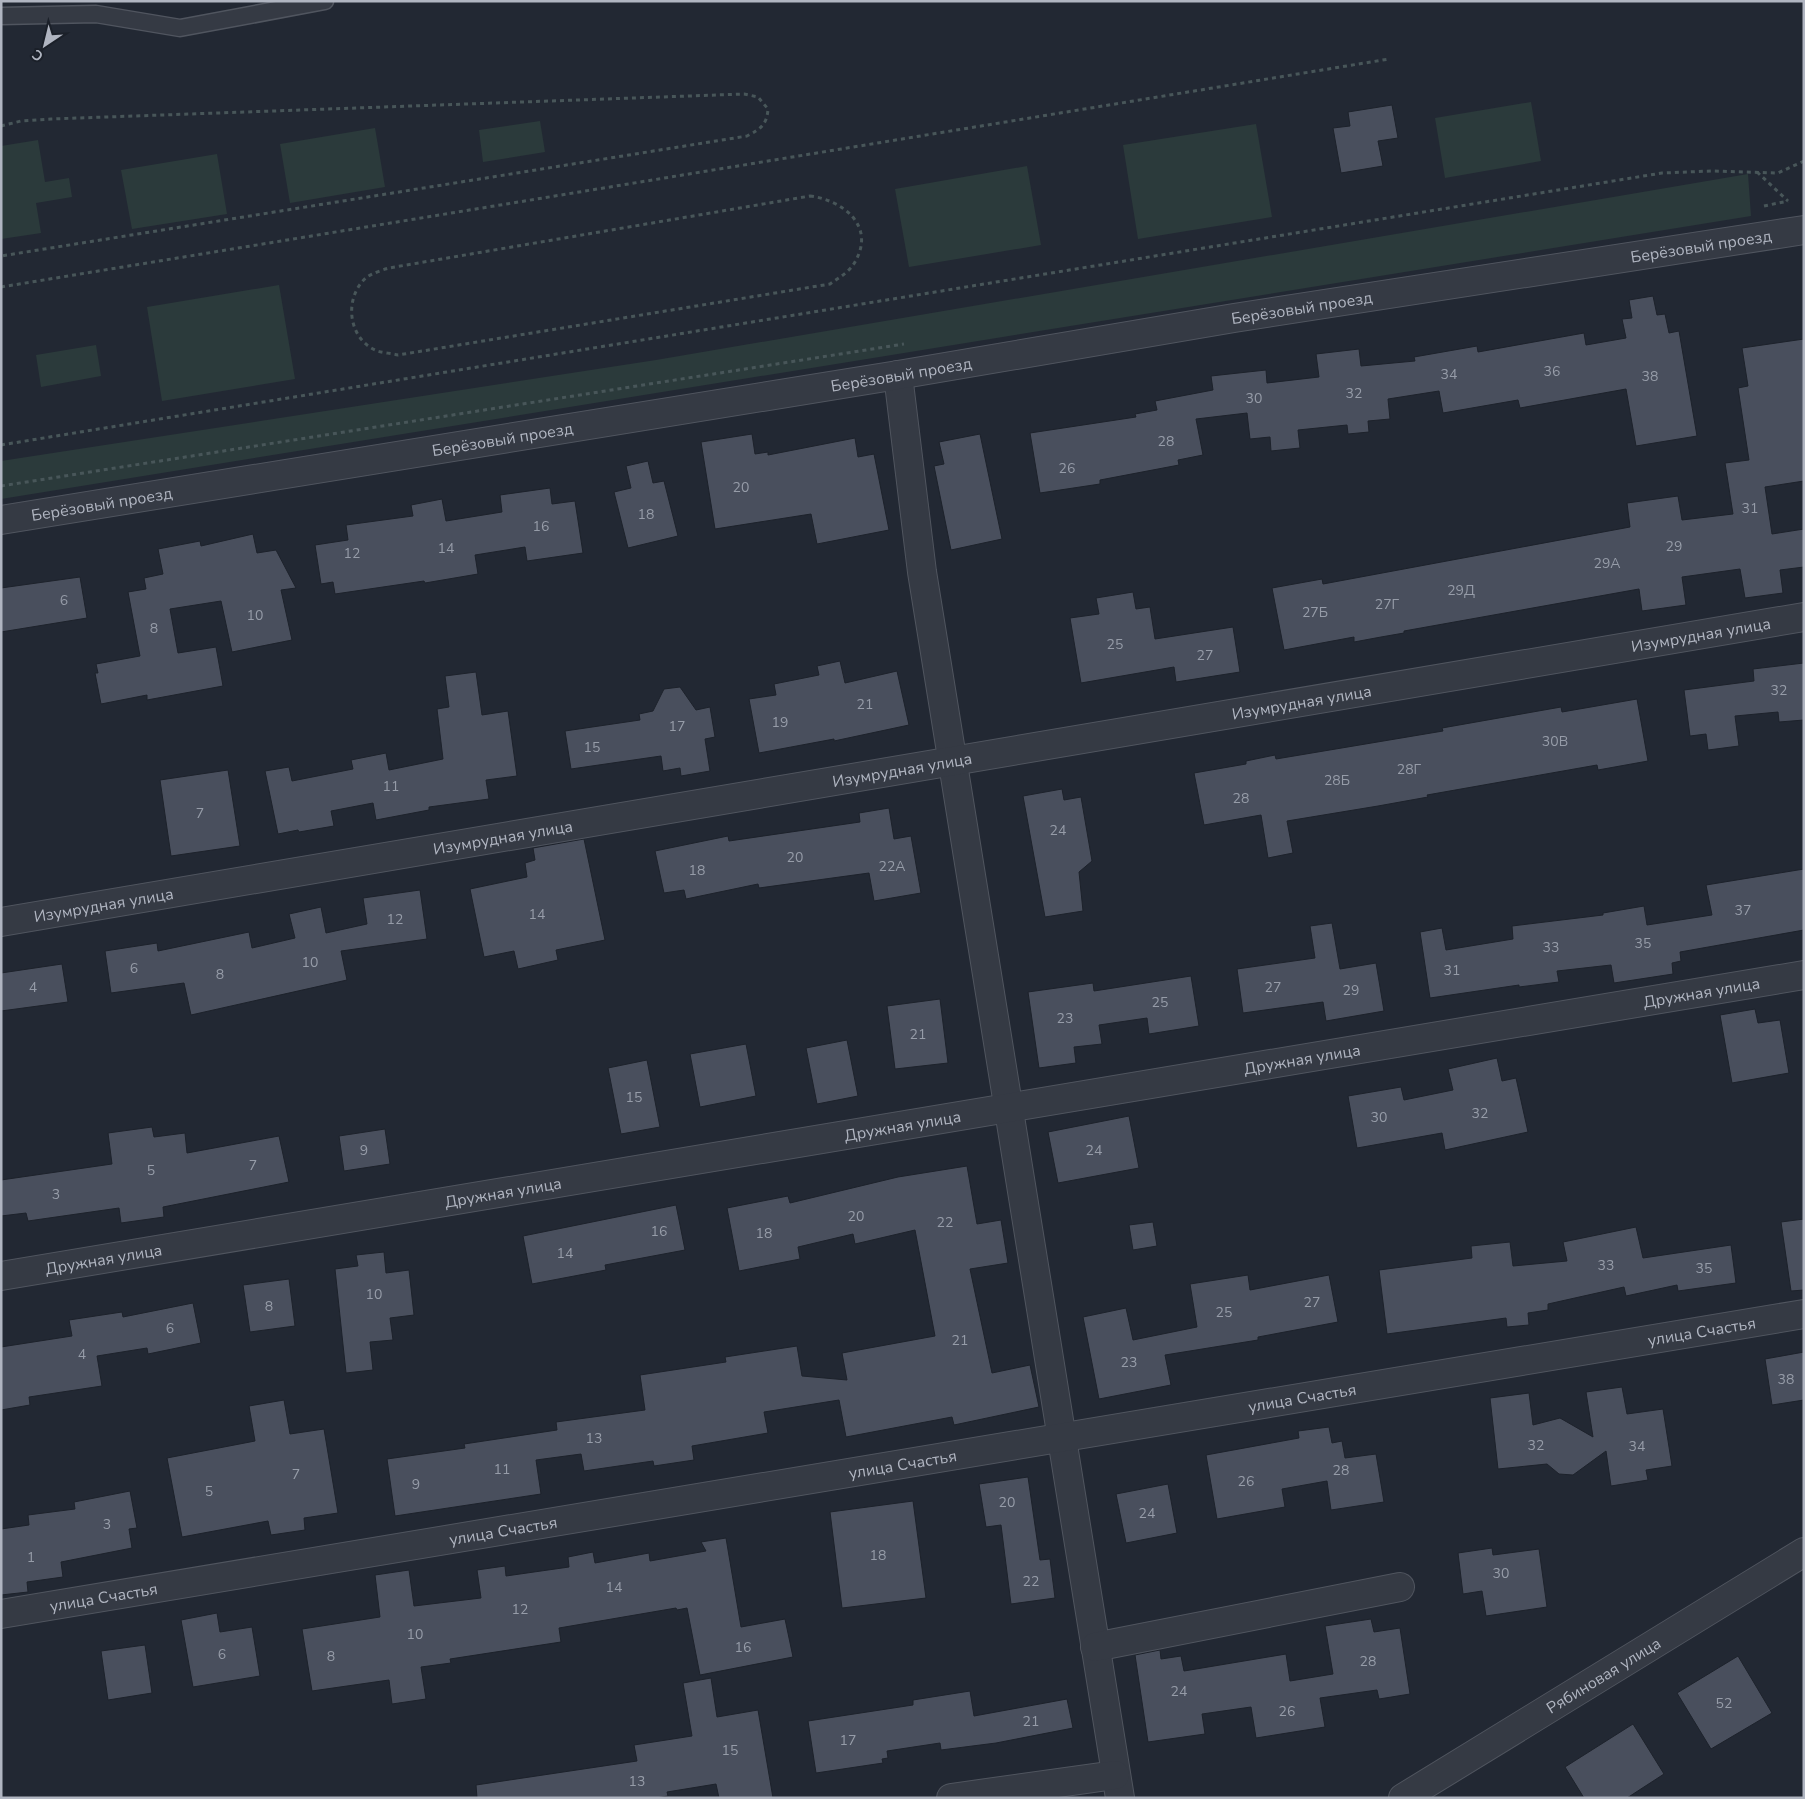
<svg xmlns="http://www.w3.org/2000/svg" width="1805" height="1799" font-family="'Nunito Sans',sans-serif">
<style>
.green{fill:#2b3a3b}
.building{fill:#494f5d;stroke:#1d222b}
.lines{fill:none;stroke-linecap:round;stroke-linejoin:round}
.lane-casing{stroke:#50555f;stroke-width:19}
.street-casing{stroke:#50555f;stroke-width:30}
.path{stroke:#485659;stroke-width:3;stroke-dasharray:4 4;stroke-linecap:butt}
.lane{stroke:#353a44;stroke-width:16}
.street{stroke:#353a44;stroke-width:28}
.labels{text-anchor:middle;stroke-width:4;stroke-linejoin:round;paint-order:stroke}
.number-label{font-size:14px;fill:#969ca8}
.street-label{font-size:16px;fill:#b0b5c1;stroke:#1b2029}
</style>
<rect width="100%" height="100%" fill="#222833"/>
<!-- green -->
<g class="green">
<path d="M 1531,102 L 1541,161 L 1445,178 L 1435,118 Z"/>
<path d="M 540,121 L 545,152 L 483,162 L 479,130 Z"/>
<path d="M 1256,124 L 1272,217 L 1138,239 L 1123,145 Z"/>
<path d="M 375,128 L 385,187 L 290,203 L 280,144 Z"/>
<path d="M 38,140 L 45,182 L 69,178 L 72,197 L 36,203 L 41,233 L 1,239 L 1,146 Z"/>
<path d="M 217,154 L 227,214 L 132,229 L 121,170 Z"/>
<path d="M 1027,166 L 1041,245 L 909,267 L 895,189 Z"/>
<path d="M 1748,174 L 1751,216 L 1,499 L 1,461 L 656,360 Z"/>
<path d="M 279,285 L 295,379 L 162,401 L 147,307 Z"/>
<path d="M 96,345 L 101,376 L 41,387 L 36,355 Z"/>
</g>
<!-- building -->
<g class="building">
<path d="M 1392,105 L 1398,138 L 1378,141 L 1383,166 L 1341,173 L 1333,128 L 1350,126 L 1348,112 Z"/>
<path d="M 1653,296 L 1657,315 L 1665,314 L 1669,333 L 1679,331 L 1697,436 L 1636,446 L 1626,389 L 1520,408 L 1518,400 L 1443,413 L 1439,391 L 1388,399 L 1390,419 L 1368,421 L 1369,432 L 1348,434 L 1347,425 L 1298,430 L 1300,448 L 1271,451 L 1270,437 L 1250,439 L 1247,413 L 1196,419 L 1203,455 L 1178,460 L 1179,465 L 1100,480 L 1100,484 L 1040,493 L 1030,433 L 1136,417 L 1135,414 L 1157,410 L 1155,401 L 1213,390 L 1211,376 L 1266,370 L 1267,383 L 1319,377 L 1316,354 L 1359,349 L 1361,366 L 1415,361 L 1414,357 L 1477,346 L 1478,352 L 1584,333 L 1586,345 L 1626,338 L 1622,319 L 1632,318 L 1629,300 Z"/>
<path d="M 1804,339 L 1804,481 L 1765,487 L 1772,534 L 1804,529 L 1804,567 L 1780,570 L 1783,593 L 1745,598 L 1740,569 L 1682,577 L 1686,605 L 1642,611 L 1639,589 L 1404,631 L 1404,633 L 1381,637 L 1354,642 L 1354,637 L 1284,650 L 1272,588 L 1322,579 L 1323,584 L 1630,527 L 1627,503 L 1678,496 L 1682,520 L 1733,514 L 1725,463 L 1749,460 L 1738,388 L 1748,386 L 1742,348 Z"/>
<path d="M 752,434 L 755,454 L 768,452 L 768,455 L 855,438 L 858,457 L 874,454 L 889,530 L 817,544 L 811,514 L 715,529 L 701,442 Z"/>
<path d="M 980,434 L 1002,539 L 951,550 L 934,466 L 944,464 L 939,442 Z"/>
<path d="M 648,461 L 653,483 L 664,481 L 678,536 L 628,548 L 614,492 L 631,488 L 626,466 Z"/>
<path d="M 550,488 L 552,504 L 575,501 L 583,553 L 527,561 L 525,547 L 475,555 L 478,574 L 425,583 L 424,581 L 335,594 L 333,582 L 321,584 L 315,545 L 348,540 L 346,525 L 413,516 L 411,505 L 442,499 L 446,521 L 502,512 L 500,495 Z"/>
<path d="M 253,534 L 257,553 L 276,550 L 296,588 L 281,590 L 292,640 L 232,652 L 221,601 L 170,609 L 178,653 L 216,647 L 223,686 L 147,700 L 147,695 L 101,704 L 95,673 L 98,673 L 96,664 L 140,656 L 128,592 L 146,589 L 144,578 L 163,574 L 158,549 L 200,541 L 201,546 Z"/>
<path d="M 80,577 L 87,618 L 1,632 L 1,588 Z"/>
<path d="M 1133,592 L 1136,609 L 1150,607 L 1155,639 L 1233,627 L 1240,672 L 1176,682 L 1174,667 L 1081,683 L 1070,618 L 1099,614 L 1096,598 Z"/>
<path d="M 840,661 L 845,683 L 897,671 L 909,725 L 834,741 L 834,739 L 759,753 L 749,699 L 776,695 L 774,684 L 819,675 L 817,666 Z"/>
<path d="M 1804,663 L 1804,720 L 1779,722 L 1778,712 L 1735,716 L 1739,746 L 1708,750 L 1706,734 L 1690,736 L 1684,690 L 1754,681 L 1753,669 Z"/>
<path d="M 476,672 L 482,715 L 508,711 L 517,776 L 486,780 L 489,799 L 429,807 L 429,810 L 376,820 L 373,803 L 331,811 L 334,826 L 299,832 L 298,830 L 278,834 L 265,771 L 289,767 L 292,781 L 353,769 L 351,760 L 386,753 L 389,770 L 443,759 L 437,709 L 449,707 L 445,676 Z"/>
<path d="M 680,687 L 696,710 L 710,707 L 715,737 L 705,739 L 710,771 L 681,776 L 680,768 L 663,771 L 661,756 L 571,769 L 565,731 L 640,720 L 639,714 L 653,711 L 664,689 Z"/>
<path d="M 1637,699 L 1648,761 L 1598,770 L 1597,765 L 1427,795 L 1428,797 L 1378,806 L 1287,821 L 1293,853 L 1268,858 L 1261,815 L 1204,825 L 1194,773 L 1246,764 L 1246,761 L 1275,755 L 1276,759 L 1443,731 L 1442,728 L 1561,707 L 1562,712 Z"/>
<path d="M 228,770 L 240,846 L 171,856 L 160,780 Z"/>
<path d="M 1062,789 L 1064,800 L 1081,797 L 1092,861 L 1079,872 L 1083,911 L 1045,917 L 1023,796 Z"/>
<path d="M 889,808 L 894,839 L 911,836 L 921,893 L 874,901 L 869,873 L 759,888 L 758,884 L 686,899 L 684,890 L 664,893 L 655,851 L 728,836 L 729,841 L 860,822 L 859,813 Z"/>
<path d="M 584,839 L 605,940 L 556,950 L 558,960 L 518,969 L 514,951 L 484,957 L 470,889 L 527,877 L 525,863 L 535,860 L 533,848 Z"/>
<path d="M 1804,869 L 1804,930 L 1680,952 L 1681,961 L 1672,963 L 1673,974 L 1614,983 L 1611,965 L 1557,971 L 1559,982 L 1519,987 L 1519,985 L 1430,998 L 1420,932 L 1442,928 L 1446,950 L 1513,939 L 1512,926 L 1603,915 L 1603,913 L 1644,906 L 1647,925 L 1712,915 L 1706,885 Z"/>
<path d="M 420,890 L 427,939 L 341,951 L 347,980 L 191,1015 L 184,983 L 111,993 L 105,951 L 157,943 L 158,951 L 249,932 L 252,948 L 295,938 L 289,914 L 321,907 L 326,933 L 367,924 L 363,898 Z"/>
<path d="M 1332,923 L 1340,969 L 1376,963 L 1384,1011 L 1326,1021 L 1323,1002 L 1243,1013 L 1237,969 L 1315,958 L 1310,926 Z"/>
<path d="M 62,964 L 68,1002 L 1,1011 L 1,973 Z"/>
<path d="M 1191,976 L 1199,1026 L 1149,1034 L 1147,1018 L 1099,1025 L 1102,1044 L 1074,1047 L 1076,1063 L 1039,1068 L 1028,992 L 1093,983 L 1094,991 Z"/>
<path d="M 940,999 L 948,1063 L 895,1069 L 887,1006 Z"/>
<path d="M 1755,1009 L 1758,1023 L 1780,1020 L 1789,1073 L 1732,1083 L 1720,1015 Z"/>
<path d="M 847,1040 L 858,1096 L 817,1104 L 806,1048 Z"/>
<path d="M 746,1044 L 756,1096 L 700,1107 L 690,1054 Z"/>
<path d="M 1497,1058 L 1502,1081 L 1516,1078 L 1528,1132 L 1445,1150 L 1442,1133 L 1357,1148 L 1348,1096 L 1401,1087 L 1404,1100 L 1453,1090 L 1448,1069 Z"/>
<path d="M 647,1060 L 660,1127 L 621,1134 L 608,1068 Z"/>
<path d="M 1129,1116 L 1139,1168 L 1058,1183 L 1048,1132 Z"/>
<path d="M 152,1127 L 154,1137 L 185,1133 L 187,1153 L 279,1136 L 289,1182 L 163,1207 L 164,1217 L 121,1223 L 119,1208 L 28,1221 L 26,1213 L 1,1216 L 1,1180 L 112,1164 L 108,1133 Z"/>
<path d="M 385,1129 L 390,1164 L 344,1171 L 339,1136 Z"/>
<path d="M 967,1166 L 977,1224 L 1001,1220 L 1008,1263 L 970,1269 L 992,1373 L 1030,1365 L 1039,1407 L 954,1425 L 952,1417 L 846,1437 L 839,1400 L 764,1412 L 768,1433 L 692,1446 L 694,1460 L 654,1466 L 653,1461 L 584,1471 L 581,1454 L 536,1460 L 541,1494 L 395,1516 L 387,1459 L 465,1448 L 464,1444 L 557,1430 L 556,1422 L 645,1410 L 640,1375 L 726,1362 L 725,1357 L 797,1346 L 802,1376 L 847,1380 L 842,1353 L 935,1336 L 915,1230 L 855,1244 L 853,1234 L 798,1247 L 800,1259 L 739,1271 L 727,1208 L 788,1196 L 790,1203 L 898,1177 Z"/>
<path d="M 676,1205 L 685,1250 L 605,1265 L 606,1270 L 532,1284 L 523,1236 Z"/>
<path d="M 1804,1219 L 1804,1290 L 1791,1291 L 1781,1222 Z"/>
<path d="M 1153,1222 L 1157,1246 L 1133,1250 L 1129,1225 Z"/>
<path d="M 1636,1227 L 1643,1258 L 1731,1245 L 1736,1283 L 1678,1291 L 1677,1285 L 1626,1296 L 1624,1287 L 1548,1304 L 1548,1310 L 1528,1313 L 1529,1325 L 1507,1327 L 1506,1318 L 1387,1334 L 1379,1270 L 1472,1258 L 1471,1246 L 1510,1242 L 1513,1266 L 1567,1261 L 1563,1242 Z"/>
<path d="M 384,1252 L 386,1273 L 409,1270 L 414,1315 L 390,1318 L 393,1340 L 370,1342 L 373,1370 L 346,1373 L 335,1269 L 358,1266 L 356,1255 Z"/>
<path d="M 1248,1275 L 1250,1290 L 1329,1275 L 1338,1322 L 1258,1337 L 1258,1340 L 1165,1355 L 1171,1385 L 1099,1399 L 1083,1317 L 1126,1308 L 1133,1340 L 1197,1327 L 1190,1284 Z"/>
<path d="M 289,1279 L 295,1326 L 250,1332 L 243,1285 Z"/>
<path d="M 193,1303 L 201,1343 L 148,1354 L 147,1348 L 97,1356 L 102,1386 L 29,1397 L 30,1405 L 1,1410 L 1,1347 L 72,1336 L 69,1320 L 122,1312 L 123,1317 Z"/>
<path d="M 1804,1352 L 1804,1400 L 1772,1405 L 1765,1359 Z"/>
<path d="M 1622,1387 L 1627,1414 L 1663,1409 L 1672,1466 L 1646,1470 L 1648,1480 L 1611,1486 L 1606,1451 L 1573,1475 L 1559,1474 L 1547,1464 L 1498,1469 L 1490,1398 L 1529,1393 L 1533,1425 L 1560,1418 L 1593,1437 L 1586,1392 Z"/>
<path d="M 284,1400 L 290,1434 L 324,1429 L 338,1513 L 304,1518 L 305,1530 L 271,1535 L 268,1521 L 182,1537 L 167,1458 L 255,1441 L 249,1406 Z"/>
<path d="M 1329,1427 L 1332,1443 L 1342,1441 L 1345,1458 L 1376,1454 L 1384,1502 L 1331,1510 L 1327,1481 L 1282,1489 L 1285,1507 L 1217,1519 L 1206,1455 L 1299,1438 L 1298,1431 Z"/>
<path d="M 1028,1477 L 1040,1560 L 1050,1559 L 1055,1598 L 1011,1604 L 1001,1525 L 986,1527 L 979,1484 Z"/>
<path d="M 1168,1484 L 1177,1533 L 1126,1543 L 1116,1494 Z"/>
<path d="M 130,1491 L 137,1528 L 129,1529 L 132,1548 L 61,1562 L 63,1577 L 27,1582 L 28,1592 L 1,1595 L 1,1529 L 29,1525 L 28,1515 L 75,1509 L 74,1502 Z"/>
<path d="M 913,1501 L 926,1598 L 842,1608 L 830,1512 Z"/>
<path d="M 726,1538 L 741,1627 L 785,1619 L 793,1657 L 700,1675 L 687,1608 L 677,1610 L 676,1608 L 559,1628 L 561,1642 L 450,1659 L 451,1663 L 421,1667 L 426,1699 L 392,1704 L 389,1680 L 312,1691 L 302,1629 L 380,1617 L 375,1575 L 409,1570 L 414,1606 L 481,1598 L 477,1570 L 505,1566 L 506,1576 L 569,1567 L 568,1557 L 593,1552 L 595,1563 L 649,1553 L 650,1561 L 706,1551 L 701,1542 Z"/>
<path d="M 1492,1548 L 1493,1555 L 1539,1549 L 1547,1607 L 1486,1616 L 1482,1591 L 1463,1594 L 1458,1553 Z"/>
<path d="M 217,1613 L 220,1632 L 252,1627 L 260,1676 L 193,1687 L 181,1620 Z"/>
<path d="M 1371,1619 L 1374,1632 L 1400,1628 L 1410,1694 L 1379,1699 L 1377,1690 L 1320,1698 L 1325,1727 L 1256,1738 L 1251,1707 L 1202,1714 L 1205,1734 L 1148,1742 L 1135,1655 L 1160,1650 L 1161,1659 L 1181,1656 L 1184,1671 L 1286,1654 L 1290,1681 L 1333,1674 L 1325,1626 Z"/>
<path d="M 145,1645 L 152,1693 L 108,1700 L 101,1651 Z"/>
<path d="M 1738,1656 L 1772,1713 L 1711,1749 L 1677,1693 Z"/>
<path d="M 711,1678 L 717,1717 L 758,1710 L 773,1798 L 719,1798 L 716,1784 L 667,1792 L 668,1796 L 656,1798 L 477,1798 L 476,1785 L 637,1761 L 634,1745 L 692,1736 L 683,1683 Z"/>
<path d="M 970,1691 L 974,1716 L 1067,1699 L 1073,1728 L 996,1743 L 941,1750 L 940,1743 L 887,1751 L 888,1758 L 882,1759 L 883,1763 L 816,1773 L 808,1721 L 913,1705 L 913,1700 Z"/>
<path d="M 1633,1724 L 1664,1774 L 1627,1798 L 1584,1798 L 1565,1767 Z"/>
</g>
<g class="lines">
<defs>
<path id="lane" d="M 1,16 L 96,14 L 180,28 L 325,1"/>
<g id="street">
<path d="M 898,375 L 922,572 L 1120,1798"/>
<path id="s1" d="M 1,520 L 898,375 L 1234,318 L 1804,230"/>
<path id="s2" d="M 1,922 L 1804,617"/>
<path id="s3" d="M 1,1276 L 1804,975"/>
<path id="s4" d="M 1,1614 L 1804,1314"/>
<path d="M 1095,1647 L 1400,1587"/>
<path d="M 951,1798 L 1115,1775"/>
<path id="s5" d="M 1403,1798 L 1804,1552"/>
</g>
</defs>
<!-- lane casing -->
<use href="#lane" class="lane-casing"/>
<!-- street casing -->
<use href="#street" class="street-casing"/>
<!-- path -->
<g class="path">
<path d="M 1,126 L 21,121 L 51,119 L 744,94 L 758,97 L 768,109 C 767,124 761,129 747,136 L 1,256"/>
<path d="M 1757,172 L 1788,201"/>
<path d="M 810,196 C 842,200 875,225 856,260 C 851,271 840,277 830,284 L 398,355 C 391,353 381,353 375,350 C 347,337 344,296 367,277 C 373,273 382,270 389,268 Z"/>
<path d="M 1764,206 L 1788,201"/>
<path d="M 1,287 L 1389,59"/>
<path d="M 1,445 L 1662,173 L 1711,171 L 1778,173 L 1804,161"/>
<path d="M 1,486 L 904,344"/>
</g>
<!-- lane -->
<use href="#lane" class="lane"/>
<!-- street -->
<use href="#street" class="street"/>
</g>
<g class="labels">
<!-- number labels -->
<g class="number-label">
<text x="1552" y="376">36</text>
<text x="1449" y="379">34</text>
<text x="1650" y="381">38</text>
<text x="1354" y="398">32</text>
<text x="1254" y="403">30</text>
<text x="1166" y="446">28</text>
<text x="1067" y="473">26</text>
<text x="741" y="492">20</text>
<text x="1750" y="513">31</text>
<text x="646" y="519">18</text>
<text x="541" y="531">16</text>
<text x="1674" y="551">29</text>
<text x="446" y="553">14</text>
<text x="352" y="558">12</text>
<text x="1607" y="568">29А</text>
<text x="1461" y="595">29Д</text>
<text x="64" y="605">6</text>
<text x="1387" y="609">27Г</text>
<text x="1315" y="617">27Б</text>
<text x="255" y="620">10</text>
<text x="154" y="633">8</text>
<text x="1115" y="649">25</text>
<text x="1205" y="660">27</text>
<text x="1779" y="695">32</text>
<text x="865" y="709">21</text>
<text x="780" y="727">19</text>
<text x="677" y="731">17</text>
<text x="1555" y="746">30В</text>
<text x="592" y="752">15</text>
<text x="1409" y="774">28Г</text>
<text x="1337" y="785">28Б</text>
<text x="391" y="791">11</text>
<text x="1241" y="803">28</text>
<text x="200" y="818">7</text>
<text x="1058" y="835">24</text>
<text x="795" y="862">20</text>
<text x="892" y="871">22А</text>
<text x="697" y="875">18</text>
<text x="1743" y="915">37</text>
<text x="537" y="919">14</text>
<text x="395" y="924">12</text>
<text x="1643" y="948">35</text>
<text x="1551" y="952">33</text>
<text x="310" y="967">10</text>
<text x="134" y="973">6</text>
<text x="1452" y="975">31</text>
<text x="220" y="979">8</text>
<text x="33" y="992">4</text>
<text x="1273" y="992">27</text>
<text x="1351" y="995">29</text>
<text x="1160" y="1007">25</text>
<text x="1065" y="1023">23</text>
<text x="918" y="1039">21</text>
<text x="634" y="1102">15</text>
<text x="1480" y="1118">32</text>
<text x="1379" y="1122">30</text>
<text x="364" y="1155">9</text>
<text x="1094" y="1155">24</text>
<text x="253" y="1170">7</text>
<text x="151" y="1175">5</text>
<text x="56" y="1199">3</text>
<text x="856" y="1221">20</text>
<text x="945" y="1227">22</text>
<text x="659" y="1236">16</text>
<text x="764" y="1238">18</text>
<text x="565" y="1258">14</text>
<text x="1606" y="1270">33</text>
<text x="1704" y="1273">35</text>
<text x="374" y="1299">10</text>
<text x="1312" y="1307">27</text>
<text x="269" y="1311">8</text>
<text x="1224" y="1317">25</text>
<text x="170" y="1333">6</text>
<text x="960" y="1345">21</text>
<text x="82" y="1359">4</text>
<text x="1129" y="1367">23</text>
<text x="1786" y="1384">38</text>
<text x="594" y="1443">13</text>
<text x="1536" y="1450">32</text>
<text x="1637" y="1451">34</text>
<text x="502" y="1474">11</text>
<text x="1341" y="1475">28</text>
<text x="296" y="1479">7</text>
<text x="1246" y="1486">26</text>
<text x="416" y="1489">9</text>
<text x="209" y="1496">5</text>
<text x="1007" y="1507">20</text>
<text x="1147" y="1518">24</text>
<text x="107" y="1529">3</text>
<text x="878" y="1560">18</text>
<text x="31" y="1562">1</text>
<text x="1501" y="1578">30</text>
<text x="1031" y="1586">22</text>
<text x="614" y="1592">14</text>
<text x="520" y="1614">12</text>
<text x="415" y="1639">10</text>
<text x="743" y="1652">16</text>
<text x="222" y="1659">6</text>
<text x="331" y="1661">8</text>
<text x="1368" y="1666">28</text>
<text x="1179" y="1696">24</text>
<text x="1724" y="1708">52</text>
<text x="1287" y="1716">26</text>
<text x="1031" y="1726">21</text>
<text x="848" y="1745">17</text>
<text x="730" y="1755">15</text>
<text x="637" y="1786">13</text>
</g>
<!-- street labels -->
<g class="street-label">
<text dy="6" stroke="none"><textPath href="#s1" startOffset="1722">Берёзовый проезд</textPath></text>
<text dy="6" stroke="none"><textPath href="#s1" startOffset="1318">Берёзовый проезд</textPath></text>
<text dy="6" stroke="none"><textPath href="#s1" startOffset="912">Берёзовый проезд</textPath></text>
<text dy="6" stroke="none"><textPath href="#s1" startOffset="508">Берёзовый проезд</textPath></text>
<text dy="6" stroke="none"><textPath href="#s1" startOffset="102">Берёзовый проезд</textPath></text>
<text dy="6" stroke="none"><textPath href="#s2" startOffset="1724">Изумрудная улица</textPath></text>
<text dy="6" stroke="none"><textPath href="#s2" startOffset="1319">Изумрудная улица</textPath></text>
<text dy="6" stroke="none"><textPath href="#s2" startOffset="914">Изумрудная улица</textPath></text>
<text dy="6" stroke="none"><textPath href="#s2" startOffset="509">Изумрудная улица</textPath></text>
<text dy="6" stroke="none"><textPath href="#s2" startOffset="104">Изумрудная улица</textPath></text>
<text dy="6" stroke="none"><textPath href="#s3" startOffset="1724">Дружная улица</textPath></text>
<text dy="6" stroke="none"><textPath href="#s3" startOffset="1319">Дружная улица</textPath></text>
<text dy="6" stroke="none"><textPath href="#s3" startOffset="914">Дружная улица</textPath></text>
<text dy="6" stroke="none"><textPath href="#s3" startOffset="509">Дружная улица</textPath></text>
<text dy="6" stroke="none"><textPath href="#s3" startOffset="104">Дружная улица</textPath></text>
<text dy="6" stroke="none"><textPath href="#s4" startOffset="1724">улица Счастья</textPath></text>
<text dy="6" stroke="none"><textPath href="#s4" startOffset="1319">улица Счастья</textPath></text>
<text dy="6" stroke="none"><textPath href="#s4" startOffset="914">улица Счастья</textPath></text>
<text dy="6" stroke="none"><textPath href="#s4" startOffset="509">улица Счастья</textPath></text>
<text dy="6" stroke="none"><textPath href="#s4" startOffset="104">улица Счастья</textPath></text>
<text dy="6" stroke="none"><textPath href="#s5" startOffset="235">Рябиновая улица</textPath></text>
</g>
</g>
<!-- border -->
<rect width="1805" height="1799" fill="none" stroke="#b0b5c1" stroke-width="5"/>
<!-- north arrow -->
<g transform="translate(45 45) rotate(215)" stroke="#1b2029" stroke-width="4" paint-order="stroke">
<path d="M0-4L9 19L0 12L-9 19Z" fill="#b0b5c1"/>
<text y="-8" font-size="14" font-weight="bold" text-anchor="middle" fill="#b0b5c1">С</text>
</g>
</svg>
